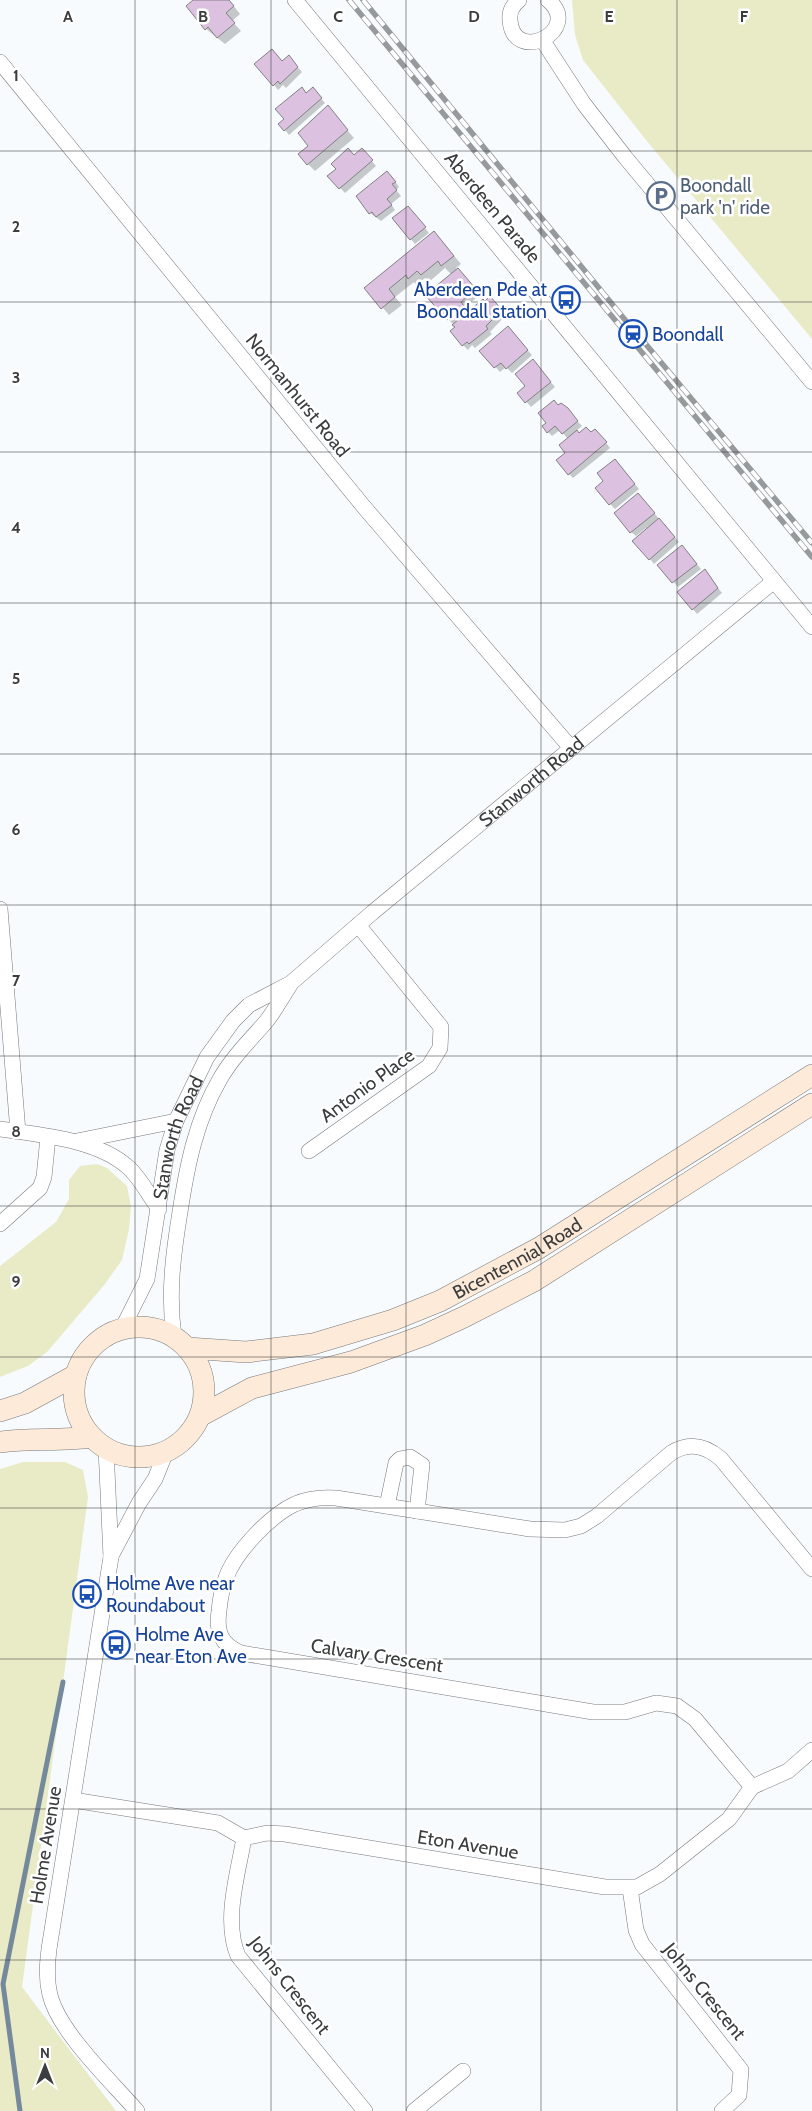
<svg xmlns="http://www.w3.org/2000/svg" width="812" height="2111" font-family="Cabin,sans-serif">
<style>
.green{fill:#e9ebc6}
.shadow{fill:#0003}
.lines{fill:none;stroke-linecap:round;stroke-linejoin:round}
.stream{stroke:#74899b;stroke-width:5}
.building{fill:#dcc2e0;stroke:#838083}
.street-casing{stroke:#77797c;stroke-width:16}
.secondary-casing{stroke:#77797c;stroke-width:22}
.street{stroke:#fff;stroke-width:15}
.secondary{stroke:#fdead8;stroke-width:21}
.rail-casing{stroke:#979a9b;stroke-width:5.5}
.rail{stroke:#fff;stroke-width:4;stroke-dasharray:11;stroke-linecap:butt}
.grid{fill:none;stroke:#3b3d3e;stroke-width:1;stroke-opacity:0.55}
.labels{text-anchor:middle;stroke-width:5;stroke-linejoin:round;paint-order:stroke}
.service-label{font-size:19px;fill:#4e5e75;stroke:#fff;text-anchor:start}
.street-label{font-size:19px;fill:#3b3d3e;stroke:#fff}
.transit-label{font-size:19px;fill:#164399;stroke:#fff;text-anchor:start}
.grid-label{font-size:16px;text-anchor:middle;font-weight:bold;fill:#3b3d3e;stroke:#fff;stroke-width:5;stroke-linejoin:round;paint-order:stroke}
</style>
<rect width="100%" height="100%" fill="#f7fbfd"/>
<!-- green -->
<g class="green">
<path d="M 572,0 L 812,0 L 812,339 L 646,140 L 583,60 L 575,35 Z"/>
<path d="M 97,1164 L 107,1168 L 127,1186 L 131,1207 L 129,1229 L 122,1260 L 105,1284 L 47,1352 L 28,1366 L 0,1377 L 0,1266 L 56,1222 L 69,1199 L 69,1180 L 80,1166 Z"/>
<path d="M 23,1462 L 65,1462 L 83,1470 L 88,1497 L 22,1987 L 116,2111 L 0,2111 L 0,1469 Z"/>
</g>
<!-- shadow -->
<g class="shadow">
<path d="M 195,0 L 229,0 L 240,14 L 232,21 L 241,31 L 225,44 L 206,29 Z"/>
<path d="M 293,62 L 302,72 L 286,88 L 283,85 L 278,90 L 274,85 Z"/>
<path d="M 307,94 L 317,94 L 325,103 L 289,135 L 285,130 L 286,119 Z"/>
<path d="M 327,107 L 354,138 L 315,171 L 308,164 L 309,122 Z"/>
<path d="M 366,154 L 376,166 L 345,193 L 329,176 L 354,156 Z"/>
<path d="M 392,177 L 399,187 L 396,190 L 401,196 L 391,204 L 395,210 L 381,221 L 370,213 Z"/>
<path d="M 412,212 L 429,233 L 415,244 L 394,219 Z"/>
<path d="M 441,240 L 461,264 L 456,268 L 480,295 L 465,307 L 469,312 L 494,303 L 505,316 L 490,332 L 492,334 L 475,348 L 472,345 L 468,350 L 463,345 L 456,327 L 448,319 L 451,274 L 445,268 L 429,282 L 425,278 L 416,285 L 414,282 L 395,297 L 402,305 L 389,315 L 366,288 Z"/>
<path d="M 512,333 L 532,355 L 512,373 L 506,367 L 500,372 L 481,351 Z"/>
<path d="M 537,366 L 555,387 L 531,407 L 519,393 L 527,386 Z"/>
<path d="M 561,405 L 582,426 L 576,431 L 579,434 L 600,435 L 610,448 L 573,478 L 569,474 L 568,439 L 560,430 L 552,436 L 548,432 Z"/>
<path d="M 619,465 L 639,489 L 615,509 L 610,504 Z"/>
<path d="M 643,500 L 679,542 L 654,564 L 650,559 L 648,530 L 646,528 L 636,536 L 631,532 Z"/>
<path d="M 686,551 L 701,569 L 678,587 L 659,565 Z"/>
<path d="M 705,571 L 722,593 L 697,614 L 693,609 Z"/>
</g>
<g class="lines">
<!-- stream -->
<path class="stream" d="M 20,2111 L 3,1984 L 63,1682"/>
</g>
<!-- building -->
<g class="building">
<path d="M 193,0 L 229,0 L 234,6 L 226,13 L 235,23 L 217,38 L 208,27 L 205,30 L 186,6 Z"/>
<path d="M 272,49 L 282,61 L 289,55 L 298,67 L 280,84 L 278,81 L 273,86 L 254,64 Z"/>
<path d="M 302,87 L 306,93 L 313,87 L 322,98 L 284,131 L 278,124 L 284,119 L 275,109 Z"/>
<path d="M 328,105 L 348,130 L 307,165 L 298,154 L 308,146 L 298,133 Z"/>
<path d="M 348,148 L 354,155 L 362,148 L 373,160 L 339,189 L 327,176 L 336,169 L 331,164 Z"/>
<path d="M 387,171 L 396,182 L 392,184 L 397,190 L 387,199 L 392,205 L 376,217 L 372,212 L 369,214 L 356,196 Z"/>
<path d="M 408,206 L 426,227 L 410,240 L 392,218 Z"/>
<path d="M 434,231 L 454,256 L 441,266 L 438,261 L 421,275 L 417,271 L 408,279 L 406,275 L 389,289 L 395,297 L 381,309 L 364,288 Z"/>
<path d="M 458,268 L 476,289 L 461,302 L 464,306 L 447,320 L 425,295 Z"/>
<path d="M 490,296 L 502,310 L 486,326 L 488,329 L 469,344 L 467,342 L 462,346 L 450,331 L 455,327 L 452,325 L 483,299 L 485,301 Z"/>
<path d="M 508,326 L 528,350 L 506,369 L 501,363 L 494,368 L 479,351 Z"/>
<path d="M 533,359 L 551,382 L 525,403 L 517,393 L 525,386 L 515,374 Z"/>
<path d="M 554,400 L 558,405 L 561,403 L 568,408 L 578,421 L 562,434 L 555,426 L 547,433 L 542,426 L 546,423 L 538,413 Z"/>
<path d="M 586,427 L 591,432 L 595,429 L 607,442 L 568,475 L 556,460 L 565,453 L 559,445 L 577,430 L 579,433 Z"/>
<path d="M 615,459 L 635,484 L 609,505 L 595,488 L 603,481 L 597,473 Z"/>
<path d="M 638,493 L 655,513 L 630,533 L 614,513 Z"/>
<path d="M 659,518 L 675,537 L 649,560 L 632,541 Z"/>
<path d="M 682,545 L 697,564 L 672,583 L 657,565 Z"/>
<path d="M 705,569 L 718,588 L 692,610 L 677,592 Z"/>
</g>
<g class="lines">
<defs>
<g id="street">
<path d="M 295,0 L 812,627"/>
<path d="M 519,0 C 513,5 509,12 510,20 C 513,66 584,30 548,0"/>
<path d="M 543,41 L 584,104 L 625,157 L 812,382"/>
<path d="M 0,62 L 364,507 L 571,748"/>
<path d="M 0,909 L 18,1132"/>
<path d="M 0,1129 C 40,1135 98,1139 129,1168 C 141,1179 149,1196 159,1209"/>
<path d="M 77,1141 L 176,1121"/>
<path d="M 309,1151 L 429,1066 L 440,1048 L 441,1027 L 358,925"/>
<path d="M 0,1224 L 40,1188 L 44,1177 L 48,1137"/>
<path id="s1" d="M 122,1329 L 147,1279 L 167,1150 L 176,1121 L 207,1057 L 233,1021 L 249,1005 L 291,983 L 373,912 L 774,581"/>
<path d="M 174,1337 C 168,1294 173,1255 180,1212 C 187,1166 196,1120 220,1079 C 232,1058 249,1041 265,1023 C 275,1011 282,997 290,985"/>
<path d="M 106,1448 L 111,1557 L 49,1949 C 47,1965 46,1979 50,1995 C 59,2032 111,2081 137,2111"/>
<path d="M 387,1506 L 396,1463 L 400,1459 L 410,1457 L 422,1465 L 417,1511"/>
<path d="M 111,1556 L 139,1503 L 155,1479 L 166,1452"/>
<path d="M 752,1787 L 695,1719 L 677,1706 L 656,1703 L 625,1712 L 593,1712 L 241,1653 C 221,1645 216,1632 219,1611 C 220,1600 222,1588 226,1578 C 235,1552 271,1515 295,1504 C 309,1498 322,1497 336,1498 L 530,1529 L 565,1530 L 581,1526 L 597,1516 L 671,1453 C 689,1442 705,1445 721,1459 L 812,1569"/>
<path d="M 73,1800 L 218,1823 L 244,1838 L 267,1833 L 285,1834 L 605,1887 L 637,1887 L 660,1874 L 729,1819 L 752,1787 L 788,1771 L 812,1750"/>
<path d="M 244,1838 C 238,1874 223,1920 238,1956 L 365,2111"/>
<path d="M 630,1888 L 636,1930 L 642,1944 L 741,2070 L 739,2095 L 722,2111"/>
<path d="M 414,2111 L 463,2071"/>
</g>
<g id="secondary">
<circle cx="139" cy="1392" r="65"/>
<path id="s2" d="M 188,1348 L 246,1352 L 313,1344 L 393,1320 L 440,1301 L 539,1248 L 812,1075"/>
<path d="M 0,1411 L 25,1403 L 76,1375"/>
<path d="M 200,1416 L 252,1388 L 351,1362 L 425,1335 L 464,1317 L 534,1281 L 812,1104"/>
<path d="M 0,1442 C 31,1438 61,1441 92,1437"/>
</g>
</defs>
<!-- street casing -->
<use href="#street" class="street-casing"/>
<!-- secondary casing -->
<use href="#secondary" class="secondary-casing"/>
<!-- street -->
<use href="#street" class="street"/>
<!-- secondary -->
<use href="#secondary" class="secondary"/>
<defs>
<g id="rail">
<path d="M 349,0 L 812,557"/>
<path d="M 363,0 L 626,321"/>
<path d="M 639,336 L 812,543"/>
</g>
</defs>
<!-- rail casing -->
<use href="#rail" class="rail-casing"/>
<!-- rail -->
<use href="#rail" class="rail"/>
</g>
<!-- grid -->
<path class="grid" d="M 135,0 L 135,2111M 271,0 L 271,2111M 406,0 L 406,2111M 541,0 L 541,2111M 677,0 L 677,2111M 0,151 L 812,151M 0,302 L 812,302M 0,452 L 812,452M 0,603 L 812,603M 0,754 L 812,754M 0,905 L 812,905M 0,1056 L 812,1056M 0,1206 L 812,1206M 0,1357 L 812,1357M 0,1508 L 812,1508M 0,1659 L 812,1659M 0,1809 L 812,1809M 0,1960 L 812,1960"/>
<!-- icons -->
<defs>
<symbol id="parking-ring" viewBox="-11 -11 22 22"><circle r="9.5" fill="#fff" stroke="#5c6f8a" stroke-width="1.5"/><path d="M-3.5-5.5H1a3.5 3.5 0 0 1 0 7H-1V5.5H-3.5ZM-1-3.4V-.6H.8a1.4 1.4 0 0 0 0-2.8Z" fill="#5c6f8a"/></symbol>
<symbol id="bus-ring" viewBox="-11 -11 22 22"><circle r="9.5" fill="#fff" stroke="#1a4fb4" stroke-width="1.5"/><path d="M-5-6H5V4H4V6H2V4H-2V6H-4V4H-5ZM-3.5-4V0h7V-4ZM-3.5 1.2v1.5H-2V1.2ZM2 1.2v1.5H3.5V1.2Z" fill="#1a4fb4"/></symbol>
<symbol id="station-ring" viewBox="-11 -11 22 22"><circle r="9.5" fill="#fff" stroke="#1a4fb4" stroke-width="1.5"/><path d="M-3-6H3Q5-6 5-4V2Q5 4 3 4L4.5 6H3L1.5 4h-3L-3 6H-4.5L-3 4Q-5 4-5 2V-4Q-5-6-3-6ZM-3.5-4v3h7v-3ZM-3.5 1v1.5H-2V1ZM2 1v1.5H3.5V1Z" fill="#1a4fb4"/></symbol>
</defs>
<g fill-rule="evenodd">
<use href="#parking-ring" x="645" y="180" width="32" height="32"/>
<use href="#bus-ring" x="550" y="284" width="32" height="32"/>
<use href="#station-ring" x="617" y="318" width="32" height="32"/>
<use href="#bus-ring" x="71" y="1578" width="32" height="32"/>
<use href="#bus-ring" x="100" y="1629" width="32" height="32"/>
</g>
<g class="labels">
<!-- service labels -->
<g class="service-label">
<text x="680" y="192">Boondall<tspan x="680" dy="22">park 'n' ride</tspan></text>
</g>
<!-- street labels -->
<g class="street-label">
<text transform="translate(493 207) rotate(50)" y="7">Aberdeen Parade</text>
<text transform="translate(298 395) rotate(51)" y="7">Normanhurst Road</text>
<text dy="7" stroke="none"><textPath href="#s1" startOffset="716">Stanworth Road</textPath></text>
<text transform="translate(367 1085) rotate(-36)" y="7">Antonio Place</text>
<text dy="7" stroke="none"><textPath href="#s1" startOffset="201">Stanworth Road</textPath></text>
<text dy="7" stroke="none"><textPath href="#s2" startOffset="348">Bicentennial Road</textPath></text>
<text transform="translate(377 1655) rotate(9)" y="7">Calvary Crescent</text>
<text transform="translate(468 1844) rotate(9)" y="7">Eton Avenue</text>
<text transform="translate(45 1845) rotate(-81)" y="7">Holme Avenue</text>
<text transform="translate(290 1985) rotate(52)" y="7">Johns Crescent</text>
<text transform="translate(705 1991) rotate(51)" y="7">Johns Crescent</text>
</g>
<!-- transit labels -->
<g class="transit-label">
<text x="547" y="296" text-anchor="end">Aberdeen Pde at<tspan x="547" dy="22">Boondall station</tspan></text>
<text x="652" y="341">Boondall</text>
<text x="106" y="1590">Holme Ave near<tspan x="106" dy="22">Roundabout</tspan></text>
<text x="135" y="1641">Holme Ave<tspan x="135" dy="22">near Eton Ave</tspan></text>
</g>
</g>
<g class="grid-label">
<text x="68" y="22">A</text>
<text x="203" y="22">B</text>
<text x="338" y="22">C</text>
<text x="474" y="22">D</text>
<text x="609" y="22">E</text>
<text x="744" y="22">F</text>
<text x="16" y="81">1</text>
<text x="16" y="232">2</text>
<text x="16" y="383">3</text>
<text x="16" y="533">4</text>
<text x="16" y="684">5</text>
<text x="16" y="835">6</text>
<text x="16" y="986">7</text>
<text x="16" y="1137">8</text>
<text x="16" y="1287">9</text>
</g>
<!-- north arrow -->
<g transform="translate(45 2066)" stroke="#ffffff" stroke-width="4" paint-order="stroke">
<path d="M0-4L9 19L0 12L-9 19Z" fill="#3b3d3e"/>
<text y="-8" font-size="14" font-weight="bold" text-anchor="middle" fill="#3b3d3e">N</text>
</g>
</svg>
